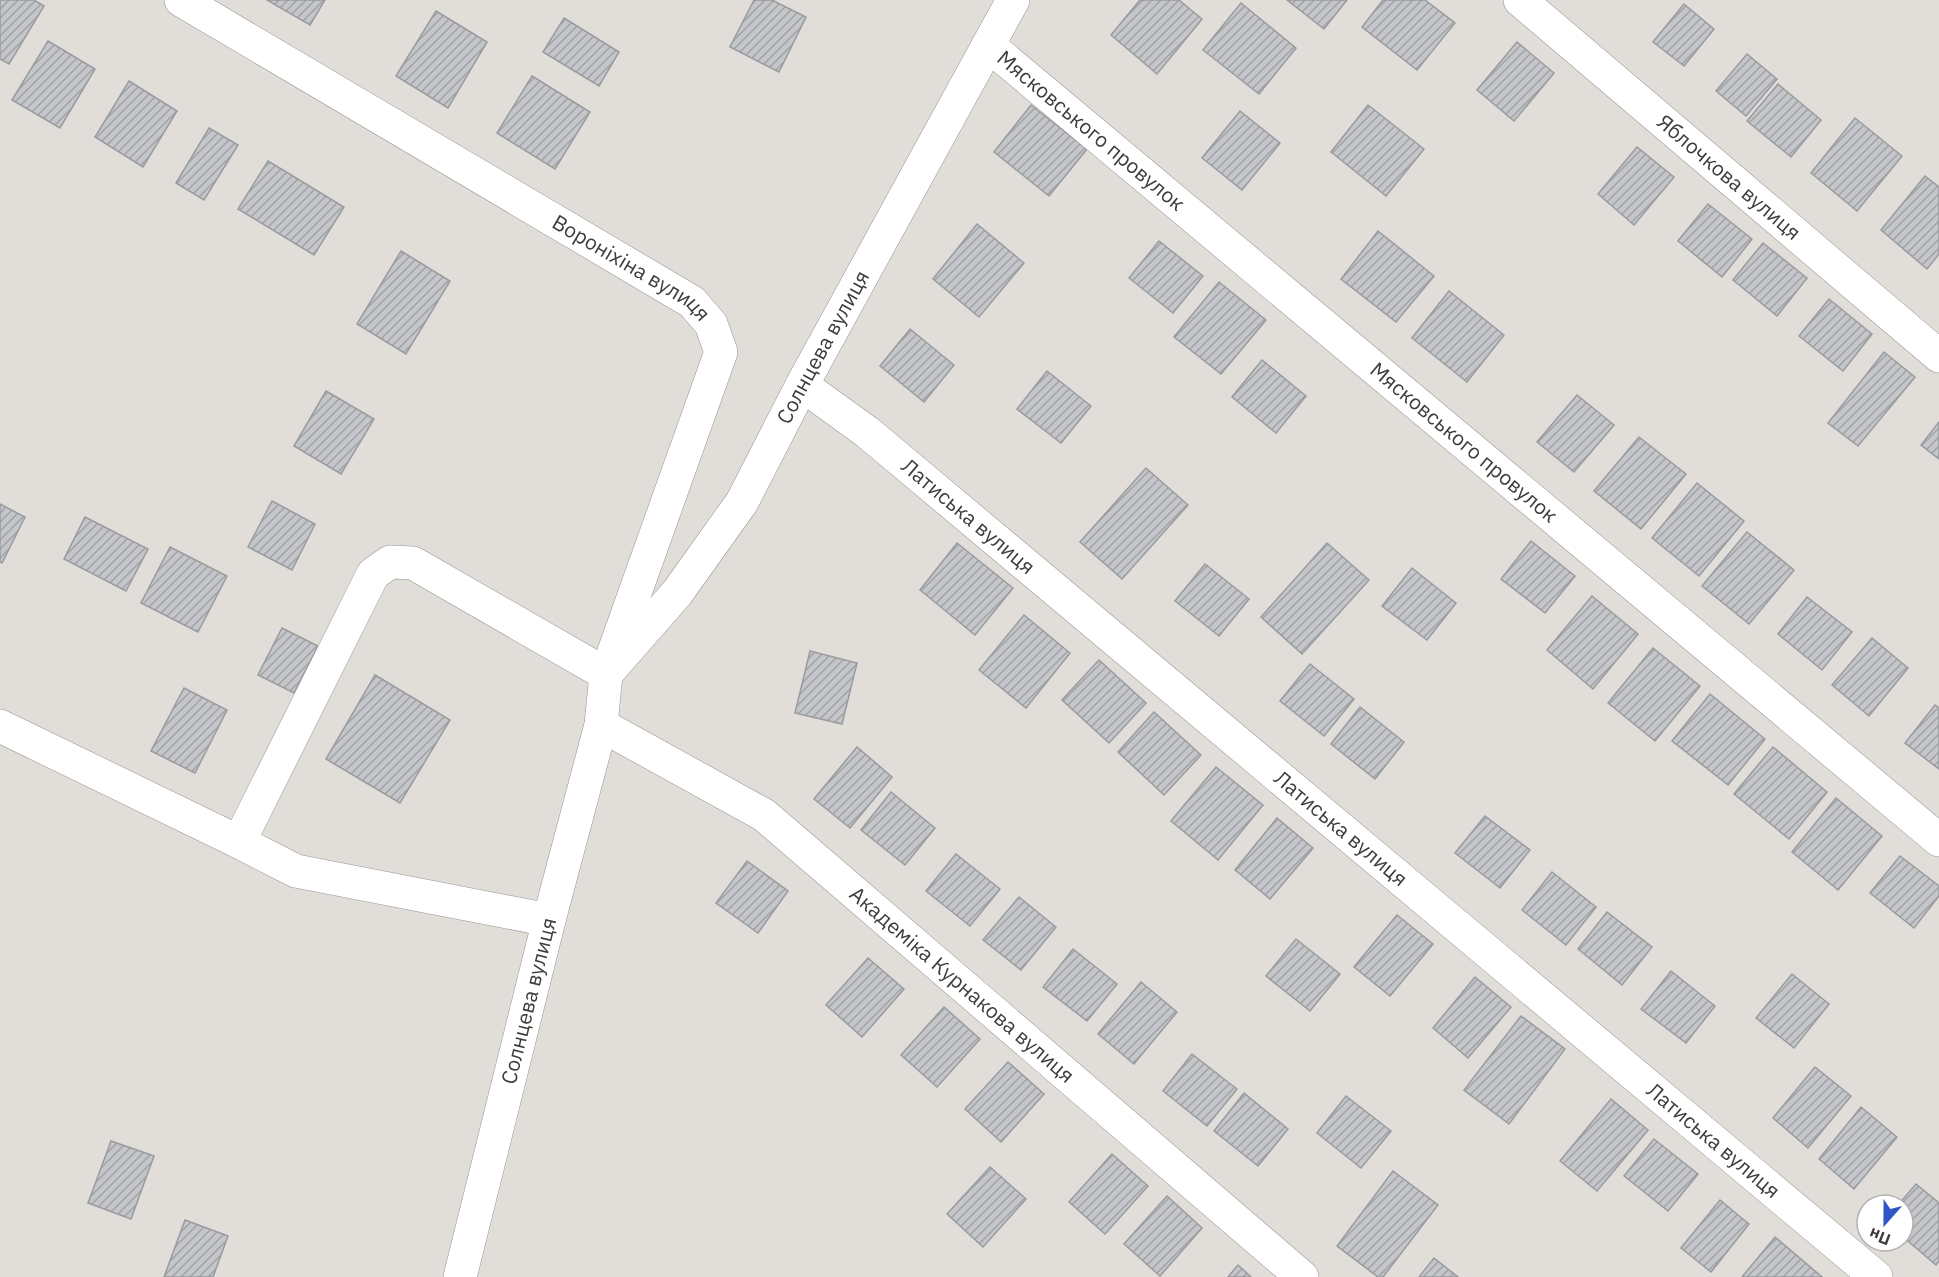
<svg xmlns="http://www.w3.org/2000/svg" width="1939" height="1277" font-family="'IBM Plex Sans',sans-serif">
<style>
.building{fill:url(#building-hatch);stroke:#999b9f;stroke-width:1.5}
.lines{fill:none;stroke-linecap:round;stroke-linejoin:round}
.minor-casing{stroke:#999692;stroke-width:34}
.minor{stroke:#fff;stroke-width:33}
.labels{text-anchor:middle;stroke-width:5;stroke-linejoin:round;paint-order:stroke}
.street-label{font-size:21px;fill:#3e3d3b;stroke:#fff}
</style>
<defs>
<pattern id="building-hatch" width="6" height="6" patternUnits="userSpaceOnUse" patternTransform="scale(1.5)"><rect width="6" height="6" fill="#c4c6ca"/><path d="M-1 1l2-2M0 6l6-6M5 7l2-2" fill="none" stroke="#a1a2a5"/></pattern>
</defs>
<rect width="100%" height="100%" fill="#e1ddd9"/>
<!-- building -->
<g class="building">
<path d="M 0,0 L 34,0 L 44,6 L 9,64 L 0,59 Z"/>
<path d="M 267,0 L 325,0 L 310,25 Z"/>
<path d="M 754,0 L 772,0 L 806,17 L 779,72 L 730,47 Z"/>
<path d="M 1140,0 L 1179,0 L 1202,19 L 1157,74 L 1111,35 Z"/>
<path d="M 1287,0 L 1347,0 L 1324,29 Z"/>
<path d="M 1383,0 L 1425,0 L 1455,23 L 1417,70 L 1362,27 Z"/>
<path d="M 1241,3 L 1296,48 L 1259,94 L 1203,50 Z"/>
<path d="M 1684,4 L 1714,29 L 1684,66 L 1653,42 Z"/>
<path d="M 436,11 L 487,42 L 448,108 L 396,76 Z"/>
<path d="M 564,18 L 619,52 L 599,86 L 543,52 Z"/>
<path d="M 48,41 L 95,69 L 60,128 L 12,100 Z"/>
<path d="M 1517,42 L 1554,73 L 1514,121 L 1477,90 Z"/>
<path d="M 1747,54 L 1777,79 L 1746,116 L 1716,91 Z"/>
<path d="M 532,76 L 590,112 L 555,169 L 497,133 Z"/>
<path d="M 129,81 L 177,111 L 143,167 L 95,137 Z"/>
<path d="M 1778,84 L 1821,120 L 1791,157 L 1747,121 Z"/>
<path d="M 1031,105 L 1087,149 L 1049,196 L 994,152 Z"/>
<path d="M 1368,105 L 1424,149 L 1386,196 L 1331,152 Z"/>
<path d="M 1240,111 L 1280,143 L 1242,190 L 1202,158 Z"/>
<path d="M 1855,118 L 1902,156 L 1857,211 L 1811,173 Z"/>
<path d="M 209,128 L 238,145 L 204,200 L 176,183 Z"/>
<path d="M 1637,147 L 1674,177 L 1634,225 L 1598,194 Z"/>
<path d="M 268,161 L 344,207 L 314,255 L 238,209 Z"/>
<path d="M 1925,176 L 1939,187 L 1939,254 L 1927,269 L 1881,230 Z"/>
<path d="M 1708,204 L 1752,239 L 1722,277 L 1678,241 Z"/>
<path d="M 977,224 L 1024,263 L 979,317 L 933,279 Z"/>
<path d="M 1378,231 L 1434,276 L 1396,322 L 1341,279 Z"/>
<path d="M 1159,241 L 1203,276 L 1173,313 L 1129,278 Z"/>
<path d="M 1763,243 L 1807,278 L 1777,316 L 1733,280 Z"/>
<path d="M 401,251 L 450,281 L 406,354 L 357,324 Z"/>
<path d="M 1219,282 L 1266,320 L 1221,374 L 1174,337 Z"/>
<path d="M 1449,291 L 1504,335 L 1467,382 L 1412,338 Z"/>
<path d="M 1829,299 L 1872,334 L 1843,371 L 1799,336 Z"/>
<path d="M 910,329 L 954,365 L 924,402 L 880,366 Z"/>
<path d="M 1884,352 L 1915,377 L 1858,446 L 1828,423 Z"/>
<path d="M 1262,360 L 1306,396 L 1276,433 L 1232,397 Z"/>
<path d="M 1047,371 L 1091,406 L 1061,443 L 1017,409 Z"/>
<path d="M 326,391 L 374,419 L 341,474 L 294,446 Z"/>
<path d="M 1577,395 L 1614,425 L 1574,472 L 1537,442 Z"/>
<path d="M 1939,422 L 1939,459 L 1921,445 Z"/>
<path d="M 1639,437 L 1686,474 L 1641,529 L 1594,491 Z"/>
<path d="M 1146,468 L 1188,505 L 1122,579 L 1080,542 Z"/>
<path d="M 1697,483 L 1744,521 L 1699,576 L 1652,538 Z"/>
<path d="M 272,501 L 315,524 L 292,570 L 248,547 Z"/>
<path d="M 0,504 L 25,517 L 2,563 L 0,562 Z"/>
<path d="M 85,517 L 148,549 L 126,591 L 64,559 Z"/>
<path d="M 1747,532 L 1794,570 L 1749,624 L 1702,586 Z"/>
<path d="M 1531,541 L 1575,576 L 1545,613 L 1501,579 Z"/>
<path d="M 957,543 L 1013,588 L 975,635 L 920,590 Z"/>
<path d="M 1327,543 L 1369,580 L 1302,654 L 1261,617 Z"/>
<path d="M 170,547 L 227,576 L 198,632 L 141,603 Z"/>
<path d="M 1205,564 L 1249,599 L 1219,636 L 1175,601 Z"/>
<path d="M 1412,568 L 1456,603 L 1427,640 L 1382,606 Z"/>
<path d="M 1592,596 L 1638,634 L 1593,689 L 1547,650 Z"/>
<path d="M 1807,597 L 1852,632 L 1822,670 L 1778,634 Z"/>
<path d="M 1024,615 L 1070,653 L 1026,708 L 979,670 Z"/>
<path d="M 282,628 L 318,646 L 294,693 L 258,675 Z"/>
<path d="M 1872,638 L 1908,668 L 1869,716 L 1832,685 Z"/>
<path d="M 1653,648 L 1700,686 L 1655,741 L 1608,703 Z"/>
<path d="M 810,651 L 857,663 L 842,724 L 795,713 Z"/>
<path d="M 1099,660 L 1146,703 L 1109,743 L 1062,700 Z"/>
<path d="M 1310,664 L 1354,699 L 1324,736 L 1280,701 Z"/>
<path d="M 375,675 L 450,720 L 400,803 L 326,759 Z"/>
<path d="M 184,688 L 227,710 L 195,773 L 151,751 Z"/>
<path d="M 1710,694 L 1765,739 L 1728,785 L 1672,741 Z"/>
<path d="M 1935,705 L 1939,708 L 1939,769 L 1905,743 Z"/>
<path d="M 1360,707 L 1404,742 L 1375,779 L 1331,744 Z"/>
<path d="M 1154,712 L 1201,755 L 1164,795 L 1118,752 Z"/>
<path d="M 857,747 L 892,777 L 850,828 L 814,799 Z"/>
<path d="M 1773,747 L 1827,792 L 1789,839 L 1734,794 Z"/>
<path d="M 1216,767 L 1263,805 L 1218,860 L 1171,821 Z"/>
<path d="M 891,792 L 935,828 L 905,865 L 861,830 Z"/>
<path d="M 1836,798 L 1882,836 L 1838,890 L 1792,852 Z"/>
<path d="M 1485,816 L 1530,850 L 1500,888 L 1455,853 Z"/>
<path d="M 1277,818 L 1313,848 L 1270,899 L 1235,870 Z"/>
<path d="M 956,854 L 1000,889 L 970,926 L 926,891 Z"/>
<path d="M 1900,856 L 1939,886 L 1939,896 L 1914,928 L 1870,893 Z"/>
<path d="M 747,861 L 788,891 L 758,933 L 716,903 Z"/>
<path d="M 1552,872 L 1596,907 L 1566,945 L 1522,910 Z"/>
<path d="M 1019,897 L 1056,927 L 1021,970 L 983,940 Z"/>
<path d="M 1607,912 L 1652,947 L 1622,985 L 1578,949 Z"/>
<path d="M 1397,915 L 1433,944 L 1390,996 L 1354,967 Z"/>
<path d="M 1296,939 L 1340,974 L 1310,1011 L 1266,976 Z"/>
<path d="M 1073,949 L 1117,984 L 1087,1021 L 1043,987 Z"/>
<path d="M 868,958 L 904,989 L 862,1037 L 826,1005 Z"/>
<path d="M 1671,971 L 1715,1006 L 1686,1043 L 1641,1009 Z"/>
<path d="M 1792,974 L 1829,1004 L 1794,1048 L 1756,1018 Z"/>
<path d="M 1475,977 L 1511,1007 L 1468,1058 L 1433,1028 Z"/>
<path d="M 1141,982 L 1177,1012 L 1134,1064 L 1098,1034 Z"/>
<path d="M 944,1007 L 980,1039 L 937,1087 L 901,1055 Z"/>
<path d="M 1521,1016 L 1565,1049 L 1509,1124 L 1464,1090 Z"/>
<path d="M 1192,1054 L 1237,1089 L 1207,1126 L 1163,1091 Z"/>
<path d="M 1008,1062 L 1044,1094 L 1001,1142 L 965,1109 Z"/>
<path d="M 1815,1067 L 1851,1096 L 1808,1148 L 1773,1118 Z"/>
<path d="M 1244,1093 L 1288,1129 L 1258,1166 L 1214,1131 Z"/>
<path d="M 1346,1096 L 1391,1131 L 1361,1168 L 1317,1133 Z"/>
<path d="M 1611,1099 L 1648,1130 L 1597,1191 L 1560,1161 Z"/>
<path d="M 1861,1107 L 1897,1137 L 1854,1189 L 1819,1159 Z"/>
<path d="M 1654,1139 L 1698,1174 L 1668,1211 L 1624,1176 Z"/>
<path d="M 111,1141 L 154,1156 L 131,1219 L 88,1203 Z"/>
<path d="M 1112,1154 L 1148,1186 L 1105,1234 L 1069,1202 Z"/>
<path d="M 990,1167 L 1026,1199 L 983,1247 L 947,1214 Z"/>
<path d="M 1393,1171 L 1438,1205 L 1383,1277 L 1378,1277 L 1337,1246 Z"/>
<path d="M 1916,1184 L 1939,1203 L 1939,1261 L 1936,1265 L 1903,1237 L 1903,1205 L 1898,1205 Z"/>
<path d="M 1167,1196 L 1202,1228 L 1160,1276 L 1124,1244 Z"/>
<path d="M 1720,1200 L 1749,1224 L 1711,1272 L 1681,1248 Z"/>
<path d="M 185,1220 L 228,1236 L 213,1277 L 164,1277 Z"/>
<path d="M 1775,1237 L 1822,1277 L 1742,1277 Z"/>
<path d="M 1434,1258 L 1458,1277 L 1419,1277 Z"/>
<path d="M 1238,1265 L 1251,1277 L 1228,1277 Z"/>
</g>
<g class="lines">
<defs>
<g id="minor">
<path id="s1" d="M 181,0 L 692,302 L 711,324 L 721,352 L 606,674 L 601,725 L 549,920 L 460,1277"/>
<path id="s2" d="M 1520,0 L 1939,356"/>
<path id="s3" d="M 988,45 L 1939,840"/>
<path id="s4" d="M 802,385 L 867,432 L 1876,1277"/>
<path id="s5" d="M 601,725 L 764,815 L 1302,1277"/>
<path d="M 0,726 L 239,842"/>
<path id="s6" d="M 549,920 L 296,871 L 239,842 L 373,574 L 390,562 L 413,563 L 606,674 L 677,593 L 742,502 L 802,385 L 1013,0"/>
</g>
</defs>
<!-- minor casing -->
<use href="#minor" class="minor-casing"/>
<!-- minor -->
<use href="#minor" class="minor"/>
</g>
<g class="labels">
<!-- street labels -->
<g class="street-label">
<text dy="7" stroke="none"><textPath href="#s3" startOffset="134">Мясковського провулок</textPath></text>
<text dy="7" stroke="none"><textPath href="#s2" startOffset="274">Яблочкова вулиця</textPath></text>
<text dy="7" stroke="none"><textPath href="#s1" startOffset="524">Вороніхіна вулиця</textPath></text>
<text dy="7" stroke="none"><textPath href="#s6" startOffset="1282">Солнцева вулиця</textPath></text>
<text dy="7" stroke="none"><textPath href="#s3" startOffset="620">Мясковського провулок</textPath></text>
<text dy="7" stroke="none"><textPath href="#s4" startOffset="212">Латиська вулиця</textPath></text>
<text dy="7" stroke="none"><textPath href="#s4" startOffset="698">Латиська вулиця</textPath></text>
<text dy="7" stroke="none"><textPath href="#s5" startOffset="447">Академіка Курнакова вулиця</textPath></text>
<text transform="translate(529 1001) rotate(-76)" y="7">Солнцева вулиця</text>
<text dy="7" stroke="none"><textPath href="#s4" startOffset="1184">Латиська вулиця</textPath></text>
</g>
</g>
<!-- north arrow -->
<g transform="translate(1885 1223) rotate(201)"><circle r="28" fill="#ffffff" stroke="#b2b1b1" stroke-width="1.5"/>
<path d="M0-4.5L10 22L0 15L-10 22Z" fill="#3056c6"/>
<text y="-9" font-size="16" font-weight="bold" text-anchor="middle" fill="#3e3d3b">Пн</text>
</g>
</svg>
